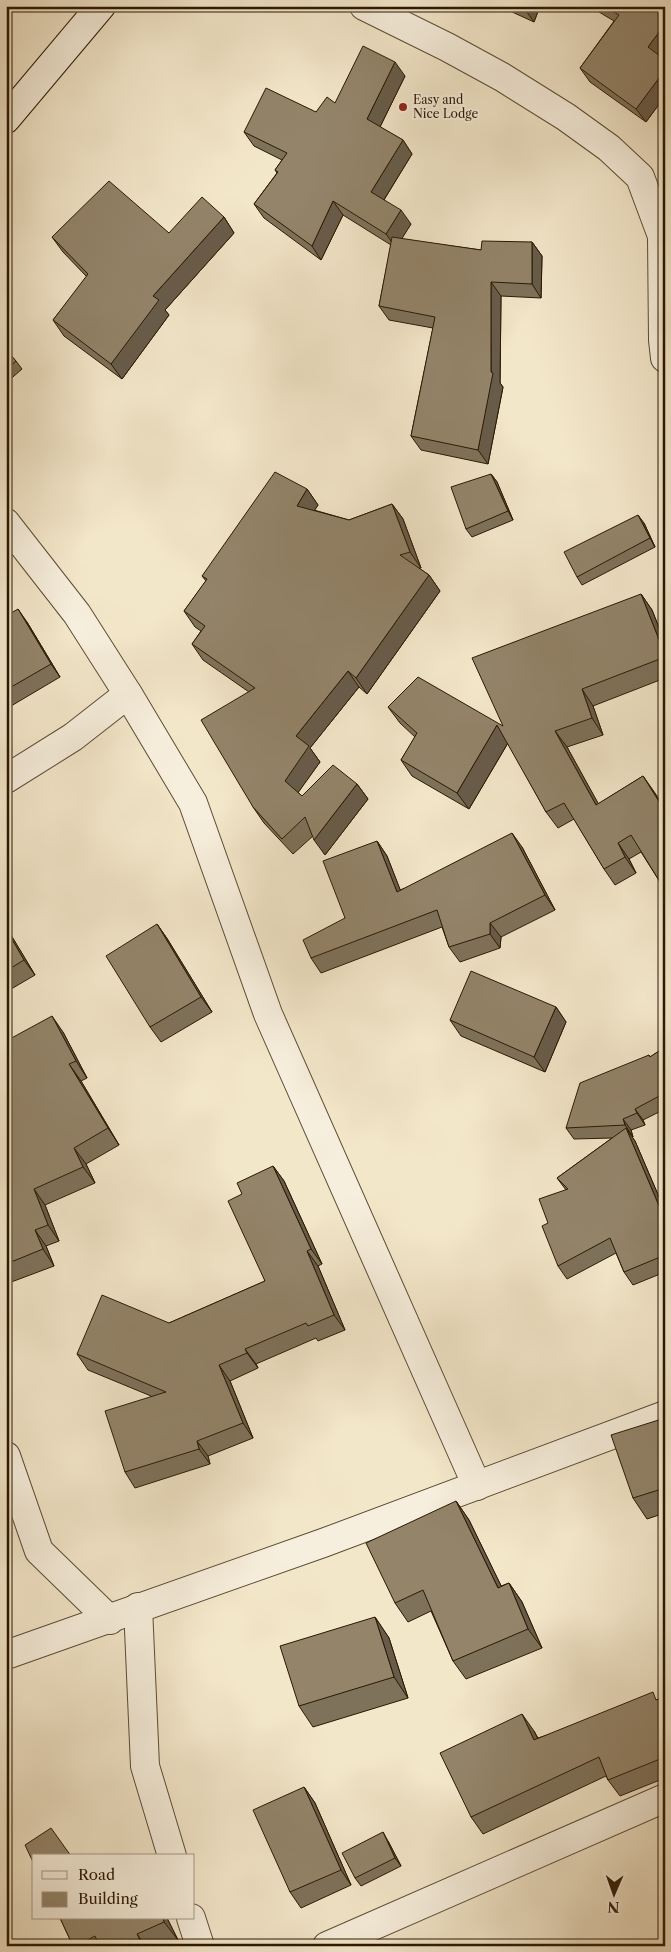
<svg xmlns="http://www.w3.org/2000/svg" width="671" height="1952" font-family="'Libre Caslon Text',serif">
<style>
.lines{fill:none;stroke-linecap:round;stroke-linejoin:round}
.street-casing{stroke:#5c4c35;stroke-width:30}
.secondary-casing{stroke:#2a1803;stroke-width:30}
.street{stroke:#f7efdd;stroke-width:28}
.secondary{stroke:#f7efdd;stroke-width:28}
.wall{fill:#7e725b;stroke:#2a1803}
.shaded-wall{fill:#675c4a;stroke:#2a1803}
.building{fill:#93846a;stroke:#2a1803}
.poi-dot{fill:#8f2418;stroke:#f7efdd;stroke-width:2}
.labels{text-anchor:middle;stroke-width:4;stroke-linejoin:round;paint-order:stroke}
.poi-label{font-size:12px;fill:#2a1803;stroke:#f7efdd;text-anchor:start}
</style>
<rect width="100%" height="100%" fill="#f3e7ca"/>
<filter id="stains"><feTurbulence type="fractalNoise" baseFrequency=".004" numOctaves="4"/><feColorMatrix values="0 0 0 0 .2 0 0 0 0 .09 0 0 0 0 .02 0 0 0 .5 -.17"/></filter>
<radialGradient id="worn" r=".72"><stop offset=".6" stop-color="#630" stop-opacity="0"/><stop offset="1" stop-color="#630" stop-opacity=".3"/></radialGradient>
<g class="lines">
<defs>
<g id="street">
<path d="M 364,6 L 447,47 L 502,77 L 566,117 L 609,148 L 640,177 L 662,236 L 663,340 L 665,358"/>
<path d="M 6,523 L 77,614 L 128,694 L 193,803 L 268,1014 L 477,1486"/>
<path d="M 6,779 L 73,737 L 128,694"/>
<path d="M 6,1456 L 39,1551 L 110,1620"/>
<path d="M 138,1607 L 145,1766 L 172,1856"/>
<path d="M 6,1655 L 323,1543 L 665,1415"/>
<path d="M 191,1918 L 200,1946"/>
<path d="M 327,1946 L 665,1798"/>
</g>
<path id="secondary" d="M 6,119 L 101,6"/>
</defs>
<!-- street casing -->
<use href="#street" class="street-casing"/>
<!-- secondary casing -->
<use href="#secondary" class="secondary-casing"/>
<!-- street -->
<use href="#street" class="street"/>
<!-- secondary -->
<use href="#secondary" class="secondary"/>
</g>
<!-- wall -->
<g class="wall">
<path d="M 499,6 L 540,6 L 534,22 Z"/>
<path d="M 589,6 L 658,6 L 661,57 L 665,60 L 665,96 L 646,122 L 590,82 L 580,68 L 614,21 Z"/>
<path d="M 405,76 L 380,127 L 403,140 L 412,154 L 384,200 L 411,224 L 401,239 L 481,250 L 532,242 L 542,256 L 541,298 L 501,296 L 500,383 L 503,387 L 488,464 L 421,450 L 411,436 L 433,328 L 389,320 L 379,306 L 391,245 L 343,215 L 321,260 L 264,218 L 254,204 L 277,173 L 275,170 L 282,160 L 254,146 L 244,132 L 316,112 L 335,103 Z"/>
<path d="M 224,217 L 234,233 L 165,310 L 169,315 L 122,379 L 64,336 L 53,320 L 87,277 L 63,252 L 52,237 L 169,233 Z"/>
<path d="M 6,350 L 16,361 L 22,369 L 6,383 Z"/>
<path d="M 491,474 L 497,482 L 513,520 L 472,537 L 466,529 Z"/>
<path d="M 307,489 L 318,505 L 314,510 L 349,520 L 392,504 L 403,519 L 421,568 L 419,568 L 429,575 L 440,591 L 367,694 L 359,687 L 310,748 L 320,762 L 298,792 L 302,796 L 357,784 L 368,799 L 325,855 L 313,836 L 293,854 L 264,823 L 253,807 L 249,692 L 203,660 L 192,644 L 201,631 L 195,627 L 184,611 L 206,581 L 202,576 Z"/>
<path d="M 644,523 L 655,547 L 582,585 L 577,577 Z"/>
<path d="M 641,594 L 652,610 L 665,643 L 665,678 L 593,706 L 603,735 L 567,747 L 598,804 L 643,776 L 655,793 L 665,809 L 665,890 L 641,852 L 629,859 L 636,873 L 615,885 L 604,869 L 574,819 L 558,828 L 546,812 L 508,743 L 469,809 L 412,776 L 401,760 L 415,737 L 400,723 L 388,707 L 503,726 Z"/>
<path d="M 6,616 L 27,622 L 60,677 L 6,709 Z"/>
<path d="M 377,841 L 387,856 L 400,890 L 522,847 L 555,910 L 501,937 L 500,948 L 460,962 L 449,947 L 442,927 L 321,973 L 311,958 L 345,918 Z"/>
<path d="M 157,924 L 168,940 L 212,1012 L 161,1042 L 150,1027 Z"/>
<path d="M 6,927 L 35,975 L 6,992 Z"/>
<path d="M 556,1007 L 566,1022 L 545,1072 L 461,1036 L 450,1020 Z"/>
<path d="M 63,1032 L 87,1078 L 81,1081 L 119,1145 L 86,1164 L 95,1183 L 45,1205 L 59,1241 L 46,1246 L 54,1266 L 6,1284 L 6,1040 L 7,1041 Z"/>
<path d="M 659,1051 L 665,1059 L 665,1109 L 643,1120 L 645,1125 L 631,1130 L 633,1137 L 632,1137 L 635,1141 L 665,1211 L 665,1272 L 633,1285 L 624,1272 L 616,1253 L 567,1279 L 558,1266 L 566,1190 L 557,1178 L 612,1138 L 574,1139 L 566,1128 L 649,1055 L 650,1057 Z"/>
<path d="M 273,1166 L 284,1181 L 322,1264 L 318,1266 L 345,1330 L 318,1341 L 316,1338 L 256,1364 L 258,1368 L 230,1381 L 253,1438 L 208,1456 L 210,1464 L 135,1488 L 125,1472 L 151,1396 L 88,1370 L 77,1354 L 169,1323 L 265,1281 L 242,1194 Z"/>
<path d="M 665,1418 L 665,1513 L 647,1519 L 633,1498 Z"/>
<path d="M 456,1501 L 469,1520 L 501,1586 L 509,1583 L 522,1602 L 542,1648 L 466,1679 L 453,1661 L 431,1611 L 408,1622 L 395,1603 Z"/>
<path d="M 375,1617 L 389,1638 L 408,1698 L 313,1727 L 299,1706 Z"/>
<path d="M 665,1697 L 665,1778 L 620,1796 L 608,1780 L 606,1776 L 483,1834 L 471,1817 L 534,1731 L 538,1738 Z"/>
<path d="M 304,1787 L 315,1803 L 351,1885 L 301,1908 L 290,1892 Z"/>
<path d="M 388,1841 L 401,1866 L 361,1886 L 355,1878 Z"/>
<path d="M 60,1918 L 167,1918 L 178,1940 L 166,1946 L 73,1946 Z"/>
</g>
<!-- shaded-wall -->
<g class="shaded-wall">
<path d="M 525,6 L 540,6 L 534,22 L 524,8 Z"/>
<path d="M 665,24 L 665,51 L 657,61 L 648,47 Z"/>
<path d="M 395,62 L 405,76 L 377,133 L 367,119 Z"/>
<path d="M 665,70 L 665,96 L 646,122 L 636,109 Z"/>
<path d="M 403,140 L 412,154 L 380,206 L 371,192 Z"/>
<path d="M 333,201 L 343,215 L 321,260 L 312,246 Z"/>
<path d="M 401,210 L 411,224 L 396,248 L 386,234 Z"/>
<path d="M 224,217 L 234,233 L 165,310 L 169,315 L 122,379 L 111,364 L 153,296 Z"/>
<path d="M 532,242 L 542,256 L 541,298 L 532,284 Z"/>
<path d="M 491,282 L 501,296 L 500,383 L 503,387 L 488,464 L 478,450 L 491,372 Z"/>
<path d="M 491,474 L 497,482 L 513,520 L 508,511 Z"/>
<path d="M 307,489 L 318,505 L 308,521 L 297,506 Z"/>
<path d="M 392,504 L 403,519 L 421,568 L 410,552 Z"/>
<path d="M 638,515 L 644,523 L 655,547 L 650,538 Z"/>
<path d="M 429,575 L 440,591 L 367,694 L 356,678 Z"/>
<path d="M 641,594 L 652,610 L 665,643 L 665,655 Z"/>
<path d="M 18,609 L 27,622 L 60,677 L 51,664 Z"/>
<path d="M 348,671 L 359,687 L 310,748 L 320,762 L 295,797 L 285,781 L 296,736 Z"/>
<path d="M 582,689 L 593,706 L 603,735 L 592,718 Z"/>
<path d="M 497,725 L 509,741 L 469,809 L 457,793 Z"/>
<path d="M 555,731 L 567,747 L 608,821 L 596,805 Z"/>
<path d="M 643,776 L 665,809 L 665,811 Z"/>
<path d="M 357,784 L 368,799 L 325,855 L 314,840 Z"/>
<path d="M 512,833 L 522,847 L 555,910 L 545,895 Z"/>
<path d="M 377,841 L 387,856 L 407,907 L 397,892 Z"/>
<path d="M 618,843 L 629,859 L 636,873 L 625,857 Z"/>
<path d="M 490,923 L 501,937 L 500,948 L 490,934 Z"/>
<path d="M 157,924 L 168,940 L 212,1012 L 201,997 Z"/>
<path d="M 6,927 L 8,930 L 35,975 L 24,960 L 6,929 Z"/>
<path d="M 556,1007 L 566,1022 L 545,1072 L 534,1057 Z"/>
<path d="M 52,1016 L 63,1032 L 87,1078 L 76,1061 Z"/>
<path d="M 69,1064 L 81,1081 L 119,1145 L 108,1128 Z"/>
<path d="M 635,1109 L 643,1120 L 645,1125 L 637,1113 Z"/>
<path d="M 623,1119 L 631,1130 L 633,1137 L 625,1125 Z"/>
<path d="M 626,1128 L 635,1141 L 665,1211 L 665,1220 Z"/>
<path d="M 74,1148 L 86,1164 L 95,1183 L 83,1167 Z"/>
<path d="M 273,1166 L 284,1181 L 322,1264 L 311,1249 Z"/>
<path d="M 34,1189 L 45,1205 L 59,1241 L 48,1225 Z"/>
<path d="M 35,1230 L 46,1246 L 54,1266 L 43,1249 Z"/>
<path d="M 307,1251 L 318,1266 L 345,1330 L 334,1315 Z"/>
<path d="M 245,1349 L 256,1364 L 258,1368 L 247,1353 Z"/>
<path d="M 219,1365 L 230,1381 L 253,1438 L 243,1423 Z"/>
<path d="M 197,1441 L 208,1456 L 210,1464 L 199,1449 Z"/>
<path d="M 456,1501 L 469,1520 L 511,1606 L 498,1588 Z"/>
<path d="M 509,1583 L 522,1602 L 542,1648 L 528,1629 Z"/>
<path d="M 375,1617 L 389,1638 L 408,1698 L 394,1677 Z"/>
<path d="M 522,1714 L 534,1731 L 546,1756 L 534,1740 Z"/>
<path d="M 304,1787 L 315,1803 L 351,1885 L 341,1870 Z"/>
<path d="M 383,1832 L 388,1841 L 401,1866 L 395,1858 Z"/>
<path d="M 163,1918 L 167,1918 L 178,1940 L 164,1922 Z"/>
<path d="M 137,1934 L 145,1946 L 143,1946 Z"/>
</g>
<!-- building -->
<g class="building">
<path d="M 603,6 L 658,6 L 665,11 L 665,24 L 648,47 L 665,60 L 665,70 L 636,109 L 580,68 L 619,15 Z"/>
<path d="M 363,46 L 395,62 L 367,119 L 403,140 L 371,192 L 401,210 L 386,234 L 333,201 L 312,246 L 254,204 L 278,172 L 275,170 L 287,153 L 244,132 L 266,88 L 316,112 L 327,97 L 335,103 Z"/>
<path d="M 109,181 L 169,233 L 202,197 L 224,217 L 153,296 L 159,300 L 111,364 L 53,320 L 88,274 L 52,237 Z"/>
<path d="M 392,237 L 481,250 L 482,241 L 532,242 L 532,284 L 491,282 L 491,372 L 493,373 L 478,450 L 411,436 L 435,317 L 379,306 Z"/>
<path d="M 6,350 L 16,361 L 6,370 Z"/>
<path d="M 275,472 L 307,489 L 297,506 L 349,520 L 392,504 L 410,552 L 400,555 L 429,575 L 356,678 L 348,671 L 296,736 L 309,746 L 285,781 L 302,796 L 333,765 L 357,784 L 314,840 L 305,817 L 282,839 L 253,807 L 201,720 L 255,688 L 192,644 L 205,626 L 184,611 L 207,579 L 202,576 Z"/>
<path d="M 491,474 L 508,511 L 466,529 L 451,487 Z"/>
<path d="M 638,515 L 650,538 L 577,577 L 564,552 Z"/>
<path d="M 641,594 L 665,655 L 665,657 L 582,689 L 592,718 L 555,731 L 596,805 L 643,776 L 665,811 L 665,890 L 631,835 L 618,843 L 625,857 L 604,869 L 564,803 L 546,812 L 497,725 L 457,793 L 401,760 L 417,733 L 388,707 L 418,677 L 503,726 L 472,658 Z"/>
<path d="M 18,609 L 51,664 L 6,690 L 6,616 Z"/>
<path d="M 512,833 L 545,895 L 490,923 L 490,934 L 449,947 L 437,910 L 311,958 L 303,940 L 345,918 L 323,861 L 377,841 L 397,892 Z"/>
<path d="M 157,924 L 201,997 L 150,1027 L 106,956 Z"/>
<path d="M 6,929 L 24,960 L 6,971 Z"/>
<path d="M 471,971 L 556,1007 L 534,1057 L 450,1020 Z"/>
<path d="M 52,1016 L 76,1061 L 69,1064 L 108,1128 L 74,1148 L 83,1167 L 34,1189 L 48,1225 L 35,1230 L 43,1249 L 6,1264 L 6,1041 Z"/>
<path d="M 659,1051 L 665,1061 L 665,1093 L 635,1109 L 637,1113 L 623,1119 L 625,1125 L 566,1128 L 580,1083 L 649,1055 L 650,1057 Z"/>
<path d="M 626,1128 L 665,1220 L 665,1255 L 624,1272 L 610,1238 L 558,1266 L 542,1226 L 548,1223 L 539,1199 L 568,1189 L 557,1178 Z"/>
<path d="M 273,1166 L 311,1249 L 307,1251 L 334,1315 L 308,1326 L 306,1323 L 245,1349 L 247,1353 L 219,1365 L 243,1423 L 197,1441 L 199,1449 L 125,1472 L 105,1411 L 166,1392 L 77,1354 L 102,1295 L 169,1323 L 265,1281 L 228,1201 L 242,1194 L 237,1183 Z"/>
<path d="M 665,1418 L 665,1488 L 633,1498 L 611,1435 Z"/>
<path d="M 456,1501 L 498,1588 L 509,1583 L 528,1629 L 453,1661 L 423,1590 L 395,1603 L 366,1543 Z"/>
<path d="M 375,1617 L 394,1677 L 299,1706 L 280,1646 Z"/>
<path d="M 653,1692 L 656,1700 L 665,1697 L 665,1757 L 608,1780 L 599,1757 L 471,1817 L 440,1753 L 522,1714 L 534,1740 Z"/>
<path d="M 304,1787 L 341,1870 L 290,1892 L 253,1810 Z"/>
<path d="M 51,1828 L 71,1856 L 34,1856 L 34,1864 L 25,1845 Z"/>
<path d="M 383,1832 L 395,1858 L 355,1878 L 342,1853 Z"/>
<path d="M 60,1918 L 163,1918 L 164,1922 L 137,1934 L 143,1946 L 99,1946 L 95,1936 L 76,1946 L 73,1946 Z"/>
</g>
<!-- markers -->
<circle class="poi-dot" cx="403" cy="107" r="5"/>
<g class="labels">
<!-- poi labels -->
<g class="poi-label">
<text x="413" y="104">Easy and<tspan x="413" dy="14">Nice Lodge</tspan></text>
</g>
</g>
<!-- margin -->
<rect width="671" height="1952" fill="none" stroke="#f3e7ca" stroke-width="25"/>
<rect x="8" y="8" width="656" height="1937" fill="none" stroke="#2a1803" stroke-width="2.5"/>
<rect x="12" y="12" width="646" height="1927" fill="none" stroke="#2a1803"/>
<!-- legend -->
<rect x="32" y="1854" width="162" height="65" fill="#f7efdd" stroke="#a59986"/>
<rect x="42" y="1871" width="25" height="8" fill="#f7efdd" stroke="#a59986"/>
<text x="78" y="1880" font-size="15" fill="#2a1803">Road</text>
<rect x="42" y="1892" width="25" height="15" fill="#93846a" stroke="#a59986"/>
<text x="78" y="1904" font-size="15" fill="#2a1803">Building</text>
<!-- north arrow -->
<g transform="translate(614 1894) rotate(182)" stroke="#f7efdd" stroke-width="4" paint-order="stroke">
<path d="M0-4L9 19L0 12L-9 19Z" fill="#2a1803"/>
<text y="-8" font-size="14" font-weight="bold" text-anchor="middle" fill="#2a1803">N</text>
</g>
<rect width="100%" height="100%" filter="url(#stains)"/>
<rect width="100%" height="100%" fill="url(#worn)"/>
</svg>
